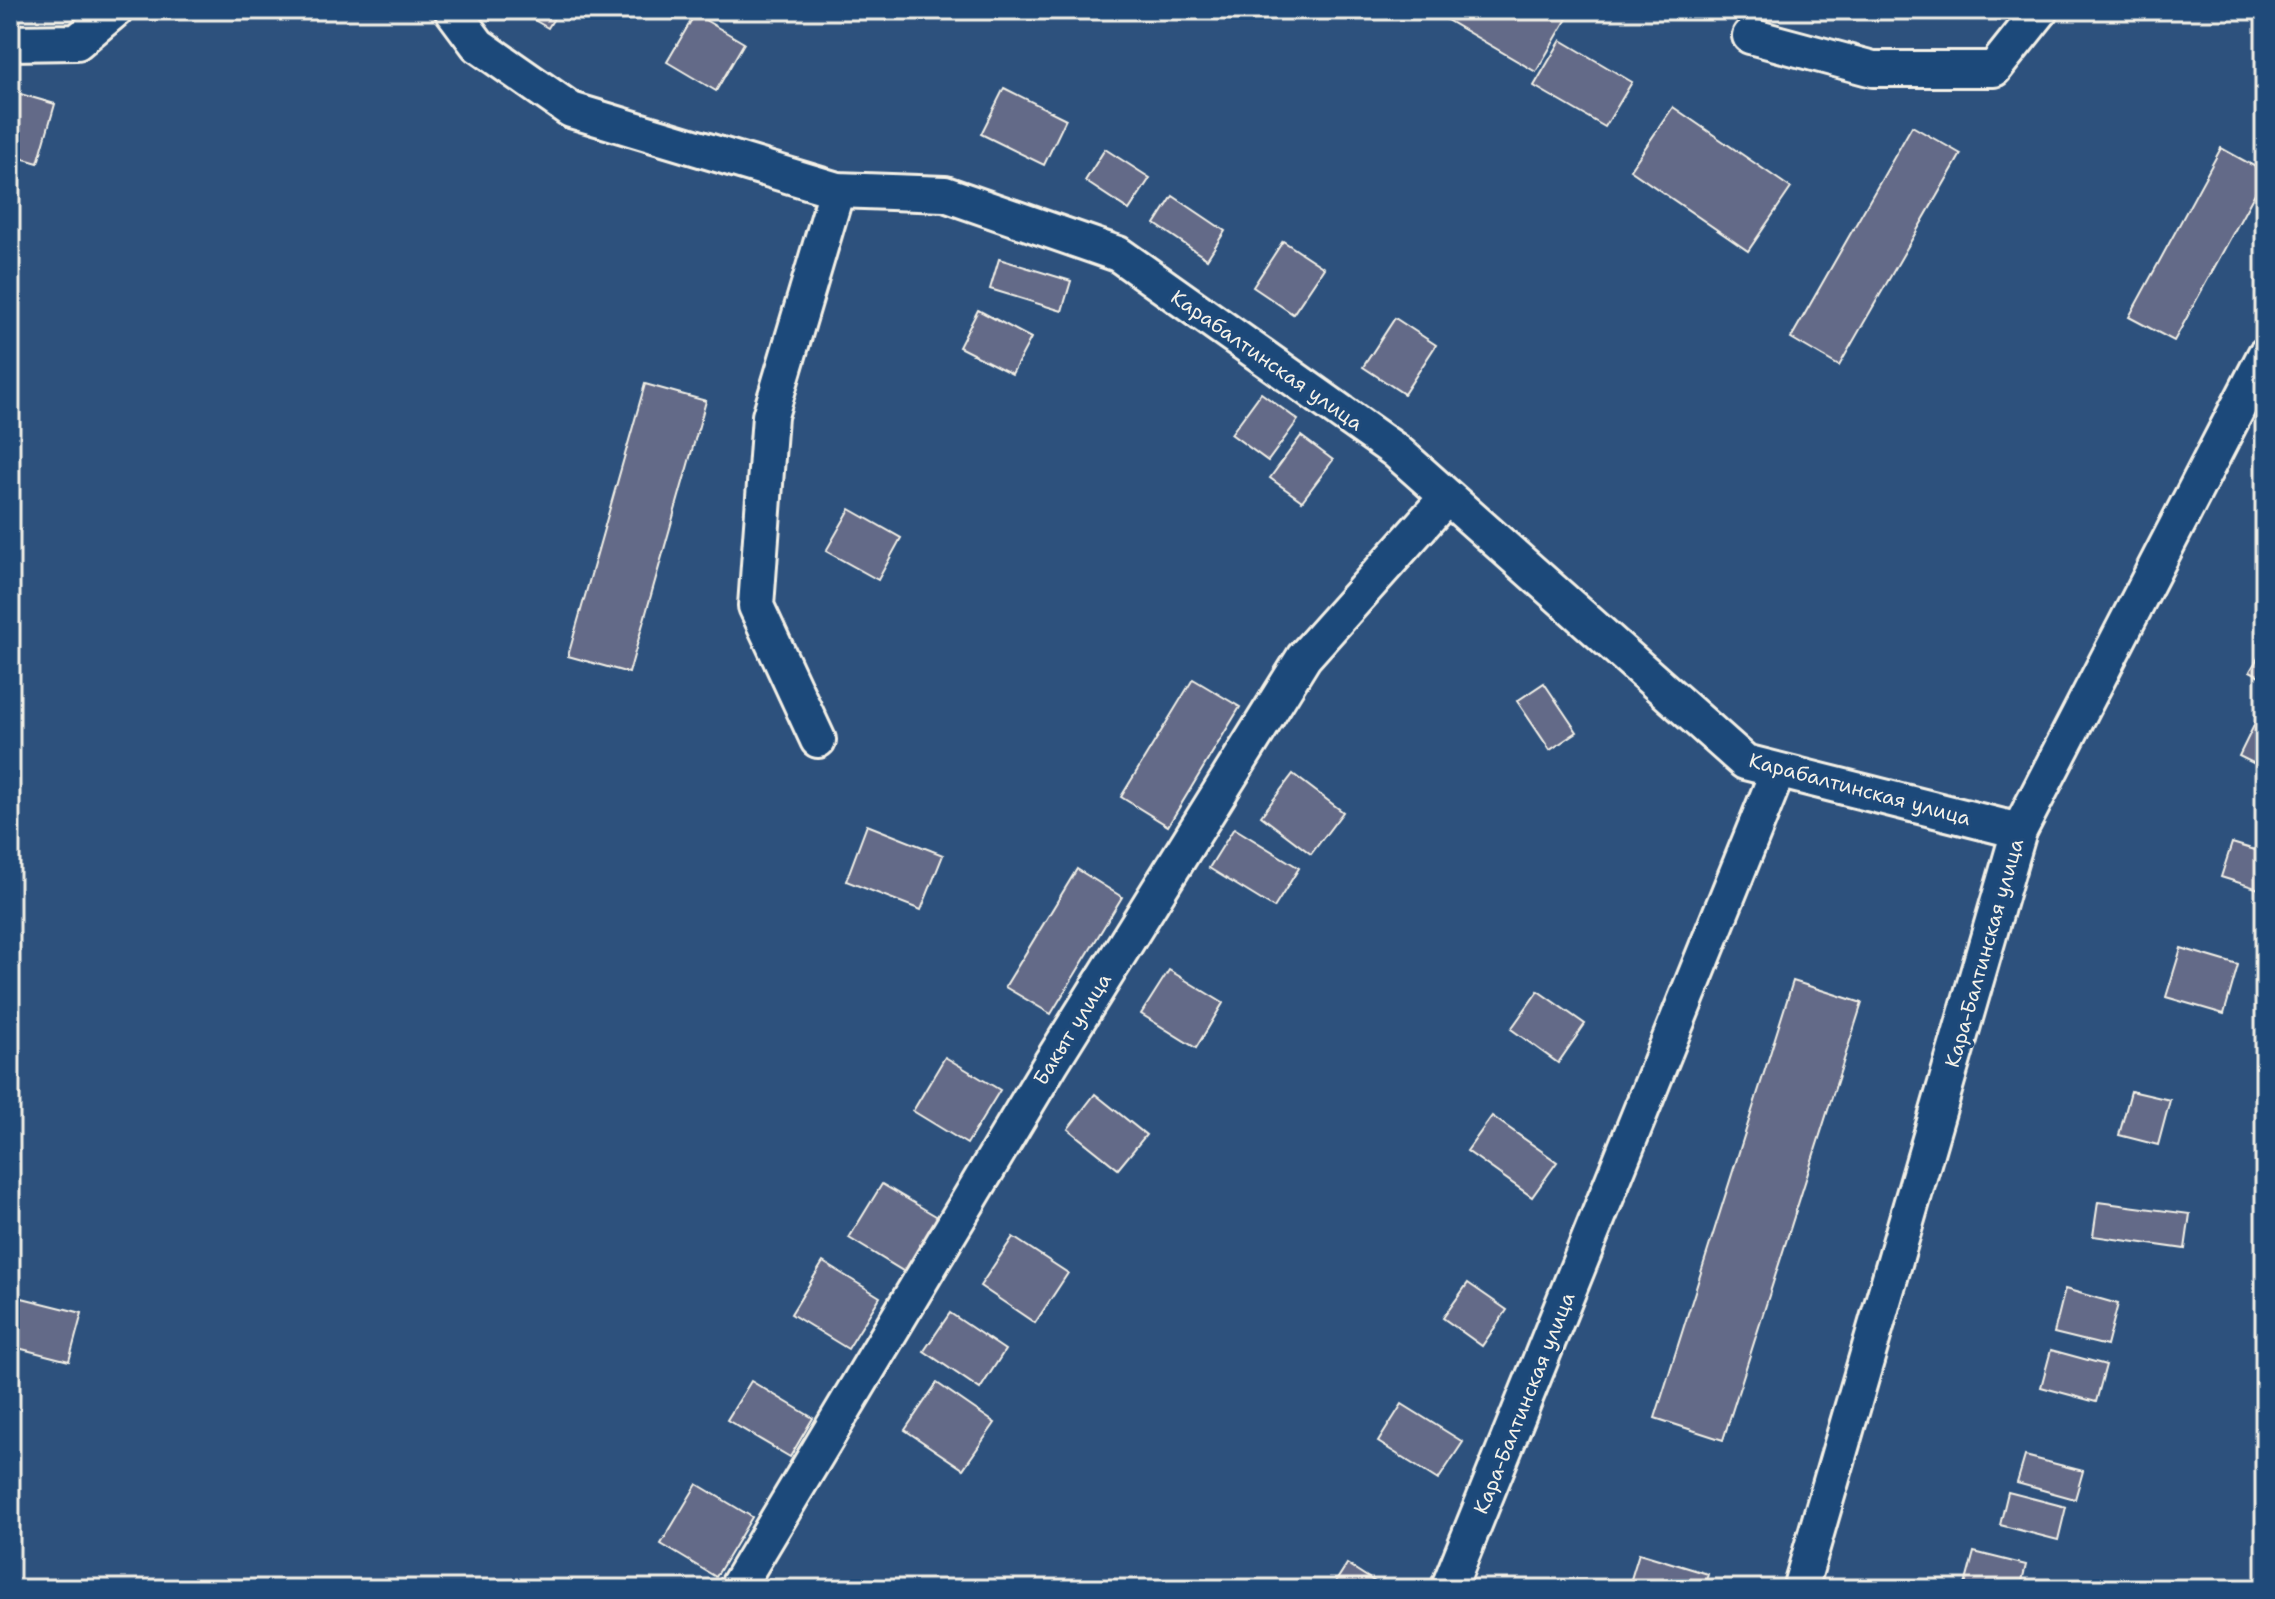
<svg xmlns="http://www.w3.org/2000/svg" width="2275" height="1599" font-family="'Shantell Sans',sans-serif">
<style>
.building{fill:#636b88;stroke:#f4f1e8;stroke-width:2}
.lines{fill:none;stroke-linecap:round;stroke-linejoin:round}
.street-casing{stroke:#f4f1e8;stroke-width:40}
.street{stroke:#1f4a7a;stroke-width:34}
.labels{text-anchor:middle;stroke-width:7;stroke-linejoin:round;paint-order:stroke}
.street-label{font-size:20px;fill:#f4f1e8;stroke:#1f4a7a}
</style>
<rect width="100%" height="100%" fill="#2d517d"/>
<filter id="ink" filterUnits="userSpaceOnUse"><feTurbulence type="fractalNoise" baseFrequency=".0125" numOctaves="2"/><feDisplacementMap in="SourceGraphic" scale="16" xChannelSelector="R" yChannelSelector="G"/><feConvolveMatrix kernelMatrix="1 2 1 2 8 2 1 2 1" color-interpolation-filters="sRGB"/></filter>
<g filter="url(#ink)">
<!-- building -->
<g class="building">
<path d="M 517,10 L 559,10 L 548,28 Z"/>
<path d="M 1430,10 L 1572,10 L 1536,72 Z"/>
<path d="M 695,14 L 744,43 L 716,91 L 667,62 Z"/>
<path d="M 1561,40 L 1632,82 L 1605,127 L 1534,86 Z"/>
<path d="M 1004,88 L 1066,119 L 1044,165 L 981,134 Z"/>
<path d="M 10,91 L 55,104 L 38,163 L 10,155 Z"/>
<path d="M 1673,107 L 1791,188 L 1748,251 L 1630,170 Z"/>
<path d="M 1912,126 L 1961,154 L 1839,366 L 1791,338 Z"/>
<path d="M 2221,148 L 2265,172 L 2265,175 L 2174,341 L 2129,317 Z"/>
<path d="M 1105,149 L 1150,178 L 1129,210 L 1085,181 Z"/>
<path d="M 1173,196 L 1225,231 L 1207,259 L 1155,224 Z"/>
<path d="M 1283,241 L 1324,268 L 1293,314 L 1253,287 Z"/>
<path d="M 999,259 L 1071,281 L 1062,311 L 990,289 Z"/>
<path d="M 978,310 L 1031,338 L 1012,374 L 959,347 Z"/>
<path d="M 1395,318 L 1436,345 L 1404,394 L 1363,367 Z"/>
<path d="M 645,384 L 706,401 L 629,673 L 568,656 Z"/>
<path d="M 1261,393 L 1298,420 L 1268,461 L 1231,434 Z"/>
<path d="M 1301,436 L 1333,460 L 1302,501 L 1270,478 Z"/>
<path d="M 850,509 L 901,538 L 878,580 L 826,551 Z"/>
<path d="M 2265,646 L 2265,679 L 2250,671 Z"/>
<path d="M 1193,679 L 1240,707 L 1168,826 L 1121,797 Z"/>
<path d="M 1544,683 L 1577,732 L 1550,750 L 1517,701 Z"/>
<path d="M 2263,707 L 2265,708 L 2265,769 L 2239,756 Z"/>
<path d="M 1293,774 L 1343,812 L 1311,854 L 1261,816 Z"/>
<path d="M 867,825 L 943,855 L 921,910 L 846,881 Z"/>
<path d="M 1234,828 L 1299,868 L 1274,908 L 1209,868 Z"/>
<path d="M 2232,843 L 2265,853 L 2265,891 L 2221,877 Z"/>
<path d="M 1077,869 L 1122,897 L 1051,1014 L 1005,987 Z"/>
<path d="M 2181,948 L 2238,965 L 2224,1014 L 2166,997 Z"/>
<path d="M 1169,970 L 1223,1003 L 1196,1048 L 1141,1014 Z"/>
<path d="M 1793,981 L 1862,1003 L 1723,1440 L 1655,1418 Z"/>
<path d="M 1538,991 L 1585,1024 L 1558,1063 L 1511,1029 Z"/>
<path d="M 945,1057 L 1000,1090 L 967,1144 L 913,1111 Z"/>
<path d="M 2131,1091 L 2170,1100 L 2158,1145 L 2119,1135 Z"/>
<path d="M 1095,1094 L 1146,1135 L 1118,1169 L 1068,1129 Z"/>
<path d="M 1492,1116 L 1557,1162 L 1532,1197 L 1467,1151 Z"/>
<path d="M 882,1184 L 941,1219 L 908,1274 L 849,1238 Z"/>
<path d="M 2098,1202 L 2190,1214 L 2185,1249 L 2093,1236 Z"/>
<path d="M 1013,1237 L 1068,1273 L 1035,1323 L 980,1286 Z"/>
<path d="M 823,1262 L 880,1297 L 848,1349 L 791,1314 Z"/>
<path d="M 1468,1283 L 1507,1310 L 1482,1346 L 1443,1318 Z"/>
<path d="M 2065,1289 L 2118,1304 L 2107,1346 L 2054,1333 Z"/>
<path d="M 10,1295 L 82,1313 L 69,1361 L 10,1346 Z"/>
<path d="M 950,1313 L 1005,1350 L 980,1389 L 924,1351 Z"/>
<path d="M 2051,1350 L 2106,1365 L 2096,1402 L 2041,1387 Z"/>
<path d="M 751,1381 L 813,1418 L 790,1457 L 727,1420 Z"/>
<path d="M 937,1383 L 995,1423 L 963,1469 L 905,1430 Z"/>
<path d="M 1402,1404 L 1463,1442 L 1438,1480 L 1378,1442 Z"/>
<path d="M 2025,1456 L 2083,1471 L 2075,1499 L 2017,1483 Z"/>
<path d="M 697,1484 L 752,1517 L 716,1577 L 661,1544 Z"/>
<path d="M 2008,1492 L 2066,1507 L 2058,1540 L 2000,1525 Z"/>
<path d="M 1974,1552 L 2026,1565 L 2020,1589 L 1964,1589 Z"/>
<path d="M 1639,1553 L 1708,1574 L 1704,1589 L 1628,1589 Z"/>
<path d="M 1347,1564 L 1386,1589 L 1331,1589 Z"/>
</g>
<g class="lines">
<defs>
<g id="street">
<path d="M 452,10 L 478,45 L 571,110 L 837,190 L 945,194 L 1118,254 L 1396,451 L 1745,762 L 2019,831"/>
<path d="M 1750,36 L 1873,69 L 1994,69 L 2041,10"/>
<path d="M 10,43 L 77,42 L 115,10"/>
<path d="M 818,740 L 756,606 L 770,416 L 837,190"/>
<path d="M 736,1589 L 1051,1063 L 1304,657 L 1447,497"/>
<path d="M 1448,1589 L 1778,771"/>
<path d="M 1800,1589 L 2019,831 L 2265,355"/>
</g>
</defs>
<!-- street casing -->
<use href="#street" class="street-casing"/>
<!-- street -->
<use href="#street" class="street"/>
</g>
</g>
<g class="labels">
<!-- street labels -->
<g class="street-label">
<text transform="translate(1267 360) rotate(35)" y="7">Карабалтинская улица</text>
<text transform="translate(1860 789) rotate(15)" y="7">Карабалтинская улица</text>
<text transform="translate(1984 953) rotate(-74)" y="7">Кара-Балтинская улица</text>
<text transform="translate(1072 1029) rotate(-58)" y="7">Бакыт улица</text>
<text transform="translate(1524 1403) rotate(-68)" y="7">Кара-Балтинская улица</text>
</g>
</g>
<!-- margin -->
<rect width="2275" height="1599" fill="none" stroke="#1f4a7a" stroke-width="40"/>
<rect x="20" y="20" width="2235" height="1559" fill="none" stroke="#f4f1e8" stroke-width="3" filter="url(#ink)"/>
</svg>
